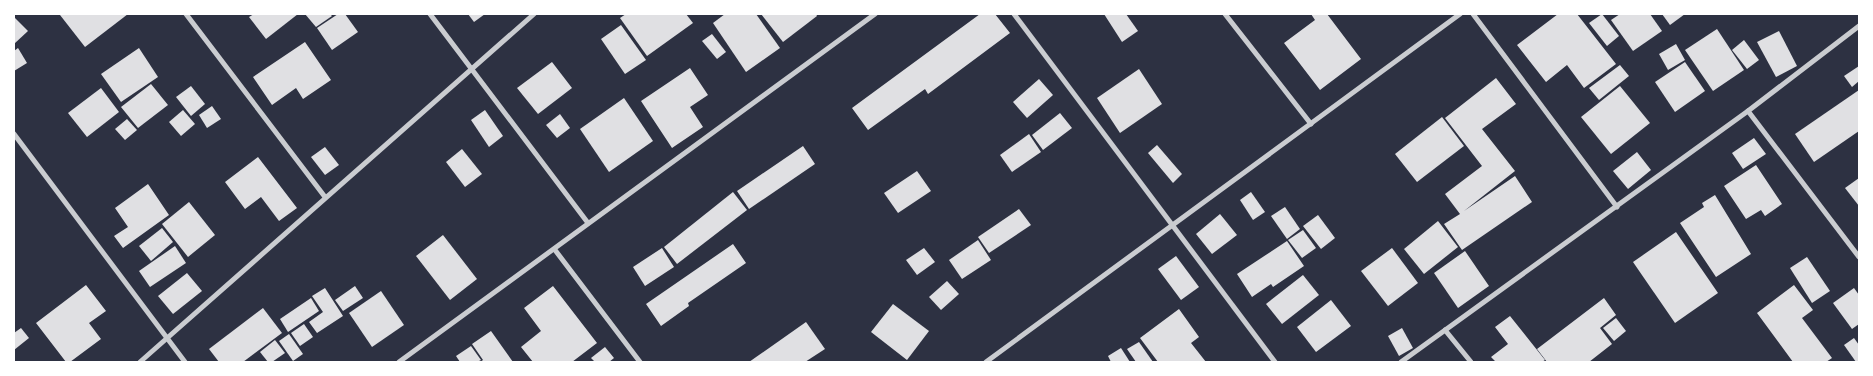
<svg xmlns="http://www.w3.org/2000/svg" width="1873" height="376" font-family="Georgia,serif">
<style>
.building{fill:#e0e0e3}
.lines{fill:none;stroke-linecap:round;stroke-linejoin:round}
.minor{stroke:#caccd0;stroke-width:5}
</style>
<rect width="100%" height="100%" fill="#2d3142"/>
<!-- building -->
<g class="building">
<path d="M 62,14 L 128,14 L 85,47 L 60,15 Z"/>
<path d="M 254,14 L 298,14 L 266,39 L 249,17 Z"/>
<path d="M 305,14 L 330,14 L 332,16 L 316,27 Z"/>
<path d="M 338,14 L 345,14 L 358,32 L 332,50 L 317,28 Z"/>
<path d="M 468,14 L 485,14 L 474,22 Z"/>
<path d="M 626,14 L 686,14 L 693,23 L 647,56 L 620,18 Z"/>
<path d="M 725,14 L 756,14 L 780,48 L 746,72 L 713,23 Z"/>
<path d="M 761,14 L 816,14 L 817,16 L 783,42 Z"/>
<path d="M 980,14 L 995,14 L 1010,33 L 928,94 L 925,89 L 868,130 L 852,108 Z"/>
<path d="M 1104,14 L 1126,14 L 1138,31 L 1122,42 Z"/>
<path d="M 1311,14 L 1327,14 L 1361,59 L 1320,90 L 1284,43 L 1315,20 Z"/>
<path d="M 1558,14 L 1577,14 L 1616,64 L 1584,88 L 1567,65 L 1546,82 L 1517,45 Z"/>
<path d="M 1602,14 L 1619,36 L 1607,46 L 1589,23 Z"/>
<path d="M 1620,14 L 1650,14 L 1662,31 L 1633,51 L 1611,20 Z"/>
<path d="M 1662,14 L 1685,14 L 1670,25 Z"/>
<path d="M 15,18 L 28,31 L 14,44 L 14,20 Z"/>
<path d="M 621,25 L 646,60 L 625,74 L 601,39 Z"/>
<path d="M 1717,29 L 1744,70 L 1713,91 L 1685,50 Z"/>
<path d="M 1779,31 L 1797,66 L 1776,77 L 1757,42 Z"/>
<path d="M 712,34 L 726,52 L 717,59 L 702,41 Z"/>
<path d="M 1744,40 L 1759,60 L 1747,69 L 1732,50 Z"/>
<path d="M 305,42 L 331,80 L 303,99 L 296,88 L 272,105 L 253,77 Z"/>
<path d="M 1676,44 L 1685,60 L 1668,70 L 1659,54 Z"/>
<path d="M 18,48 L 27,63 L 14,71 L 14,51 Z"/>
<path d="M 139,48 L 158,77 L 121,102 L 101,74 Z"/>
<path d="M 552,62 L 572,88 L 538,114 L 517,88 Z"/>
<path d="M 1685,62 L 1705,91 L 1675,112 L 1655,82 Z"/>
<path d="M 1620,65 L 1629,76 L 1599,100 L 1589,88 Z"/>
<path d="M 1859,66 L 1859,81 L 1852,87 L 1844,76 Z"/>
<path d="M 690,68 L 708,95 L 690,107 L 703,127 L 672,148 L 641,101 Z"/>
<path d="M 1139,69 L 1162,104 L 1120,133 L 1097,98 Z"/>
<path d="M 1496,78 L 1516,104 L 1482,129 L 1515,171 L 1464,211 L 1515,176 L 1532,202 L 1462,250 L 1444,224 L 1460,214 L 1445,194 L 1482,166 L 1445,118 Z"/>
<path d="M 1039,79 L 1053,95 L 1027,118 L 1013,102 Z"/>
<path d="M 151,84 L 168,105 L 138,128 L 121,107 Z"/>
<path d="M 191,86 L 205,104 L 191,116 L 176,97 Z"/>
<path d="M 1620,86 L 1650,123 L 1611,154 L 1581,117 Z"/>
<path d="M 101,88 L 119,112 L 87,137 L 68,113 Z"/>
<path d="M 1859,90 L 1859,131 L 1814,162 L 1795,134 Z"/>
<path d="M 624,98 L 653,141 L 609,172 L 580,129 Z"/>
<path d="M 212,106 L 221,119 L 207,128 L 199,115 Z"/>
<path d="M 183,110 L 195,124 L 181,136 L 169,122 Z"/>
<path d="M 485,110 L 503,136 L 489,147 L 471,120 Z"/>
<path d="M 1060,113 L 1072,128 L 1043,150 L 1032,135 Z"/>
<path d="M 560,114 L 570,128 L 557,138 L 546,125 Z"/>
<path d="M 1442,117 L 1464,146 L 1417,182 L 1395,154 Z"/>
<path d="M 127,119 L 137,130 L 125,140 L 115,129 Z"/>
<path d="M 1029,134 L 1041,152 L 1012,172 L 1000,155 Z"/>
<path d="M 1754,138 L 1766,154 L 1743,169 L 1732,153 Z"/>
<path d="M 1157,145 L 1182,174 L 1173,183 L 1148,153 Z"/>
<path d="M 803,146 L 815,164 L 749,209 L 737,191 Z"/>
<path d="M 325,147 L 339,165 L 325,175 L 311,157 Z"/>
<path d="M 462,149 L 482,174 L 465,187 L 446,162 Z"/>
<path d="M 1637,152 L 1651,170 L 1628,189 L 1613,171 Z"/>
<path d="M 258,157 L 297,208 L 279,221 L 261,197 L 245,209 L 225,182 Z"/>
<path d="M 1756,165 L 1782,204 L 1765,216 L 1761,210 L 1746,219 L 1724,186 Z"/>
<path d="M 917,171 L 931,191 L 898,213 L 884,193 Z"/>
<path d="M 1859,178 L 1859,206 L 1845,188 Z"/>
<path d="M 148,184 L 169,215 L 123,248 L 114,236 L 128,227 L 115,208 Z"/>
<path d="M 733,192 L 747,210 L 677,264 L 664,247 Z"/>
<path d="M 1251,192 L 1265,212 L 1253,220 L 1240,200 Z"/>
<path d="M 1715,195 L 1751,254 L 1716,277 L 1680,223 L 1704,207 L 1702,203 Z"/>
<path d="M 189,202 L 215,235 L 188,257 L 162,224 Z"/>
<path d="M 1285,207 L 1300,229 L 1287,239 L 1271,216 Z"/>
<path d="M 1019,209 L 1031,225 L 989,253 L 978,237 Z"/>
<path d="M 1220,214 L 1237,235 L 1212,254 L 1196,234 Z"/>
<path d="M 1318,215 L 1335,238 L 1321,249 L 1303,226 Z"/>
<path d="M 1438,221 L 1458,247 L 1424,274 L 1404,249 Z"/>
<path d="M 162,228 L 173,242 L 151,261 L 139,246 Z"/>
<path d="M 1303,230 L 1316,248 L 1302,258 L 1288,240 Z"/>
<path d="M 1676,232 L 1718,293 L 1675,323 L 1633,262 Z"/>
<path d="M 443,235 L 477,279 L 450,300 L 416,256 Z"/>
<path d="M 978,240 L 991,260 L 962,279 L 949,260 Z"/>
<path d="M 1287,241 L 1304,266 L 1273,287 L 1271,284 L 1252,297 L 1237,274 Z"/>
<path d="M 733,244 L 746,263 L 688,303 L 689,306 L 661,326 L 646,304 Z"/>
<path d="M 175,246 L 186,263 L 150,287 L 139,271 Z"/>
<path d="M 662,248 L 674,267 L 645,286 L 633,267 Z"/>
<path d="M 924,248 L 935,262 L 917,275 L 906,260 Z"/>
<path d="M 1392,248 L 1418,283 L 1388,306 L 1361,271 Z"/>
<path d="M 1465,251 L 1489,286 L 1458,308 L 1434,273 Z"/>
<path d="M 1176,256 L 1199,287 L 1181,300 L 1158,269 Z"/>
<path d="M 1807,257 L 1830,291 L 1812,303 L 1790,268 Z"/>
<path d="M 187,273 L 202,291 L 173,314 L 158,296 Z"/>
<path d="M 1303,275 L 1319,295 L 1282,324 L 1266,304 Z"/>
<path d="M 947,281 L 959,294 L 941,310 L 929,297 Z"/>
<path d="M 86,285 L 106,311 L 89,323 L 101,339 L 70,362 L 66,362 L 36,323 Z"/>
<path d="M 1794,285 L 1813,310 L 1802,318 L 1832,358 L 1826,362 L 1793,362 L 1757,313 Z"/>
<path d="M 355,286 L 363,298 L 343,311 L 335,300 Z"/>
<path d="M 553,286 L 597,343 L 572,362 L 533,362 L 521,347 L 541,331 L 524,308 Z"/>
<path d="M 325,288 L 343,316 L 317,333 L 309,322 L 323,312 L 312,296 Z"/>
<path d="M 1854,288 L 1859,295 L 1859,324 L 1852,329 L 1833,303 Z"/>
<path d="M 381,291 L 404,325 L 372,347 L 349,313 Z"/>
<path d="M 311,298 L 319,311 L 288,332 L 280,319 Z"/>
<path d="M 1604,298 L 1616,315 L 1600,328 L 1612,344 L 1589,362 L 1547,362 L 1537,349 Z"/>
<path d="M 1331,300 L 1351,326 L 1316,352 L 1297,327 Z"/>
<path d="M 893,304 L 929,331 L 907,360 L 871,332 Z"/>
<path d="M 263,308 L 282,333 L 243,362 L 219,362 L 209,349 Z"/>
<path d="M 1179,309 L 1199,337 L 1191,343 L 1206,362 L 1158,362 L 1140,338 Z"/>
<path d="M 1510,316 L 1545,360 L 1542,362 L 1496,362 L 1491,357 L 1508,344 L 1495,327 Z"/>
<path d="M 1616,318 L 1626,331 L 1614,341 L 1603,328 Z"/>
<path d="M 806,322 L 825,349 L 805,362 L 749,362 Z"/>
<path d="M 304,324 L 313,337 L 300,346 L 291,333 Z"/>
<path d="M 21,328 L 29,338 L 14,350 L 14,333 Z"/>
<path d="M 1402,328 L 1413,348 L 1399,356 L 1388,336 Z"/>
<path d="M 491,331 L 513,362 L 480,362 L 483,360 L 472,344 Z"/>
<path d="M 289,334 L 303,354 L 293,361 L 279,341 Z"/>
<path d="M 1854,338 L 1859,345 L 1859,362 L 1856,362 L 1844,345 Z"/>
<path d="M 275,340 L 285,353 L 272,362 L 268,362 L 260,352 Z"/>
<path d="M 1139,342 L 1153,362 L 1136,362 L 1127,349 Z"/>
<path d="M 471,346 L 481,360 L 477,362 L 460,362 L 456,356 Z"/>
<path d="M 605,347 L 614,358 L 609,362 L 595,362 L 591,358 Z"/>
<path d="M 1121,348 L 1130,362 L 1111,362 L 1108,356 Z"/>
</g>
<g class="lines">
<!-- minor -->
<g class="minor">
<path d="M 186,14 L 325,197"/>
<path d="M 430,14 L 588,223"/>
<path d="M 1014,14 L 1275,362"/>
<path d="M 1225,14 L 1311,124"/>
<path d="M 1473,14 L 1617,207"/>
<path d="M 1748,111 L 1859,257"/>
<path d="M 14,134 L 185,362"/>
<path d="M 555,250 L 640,362"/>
<path d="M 1445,330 L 1471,362"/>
<path d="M 140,362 L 534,14"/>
<path d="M 399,362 L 875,14"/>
<path d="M 986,362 L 1460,14"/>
<path d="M 1401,362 L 1748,111 L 1859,26"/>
</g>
</g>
<!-- border -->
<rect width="1873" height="376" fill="none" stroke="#ffffff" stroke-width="30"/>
</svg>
